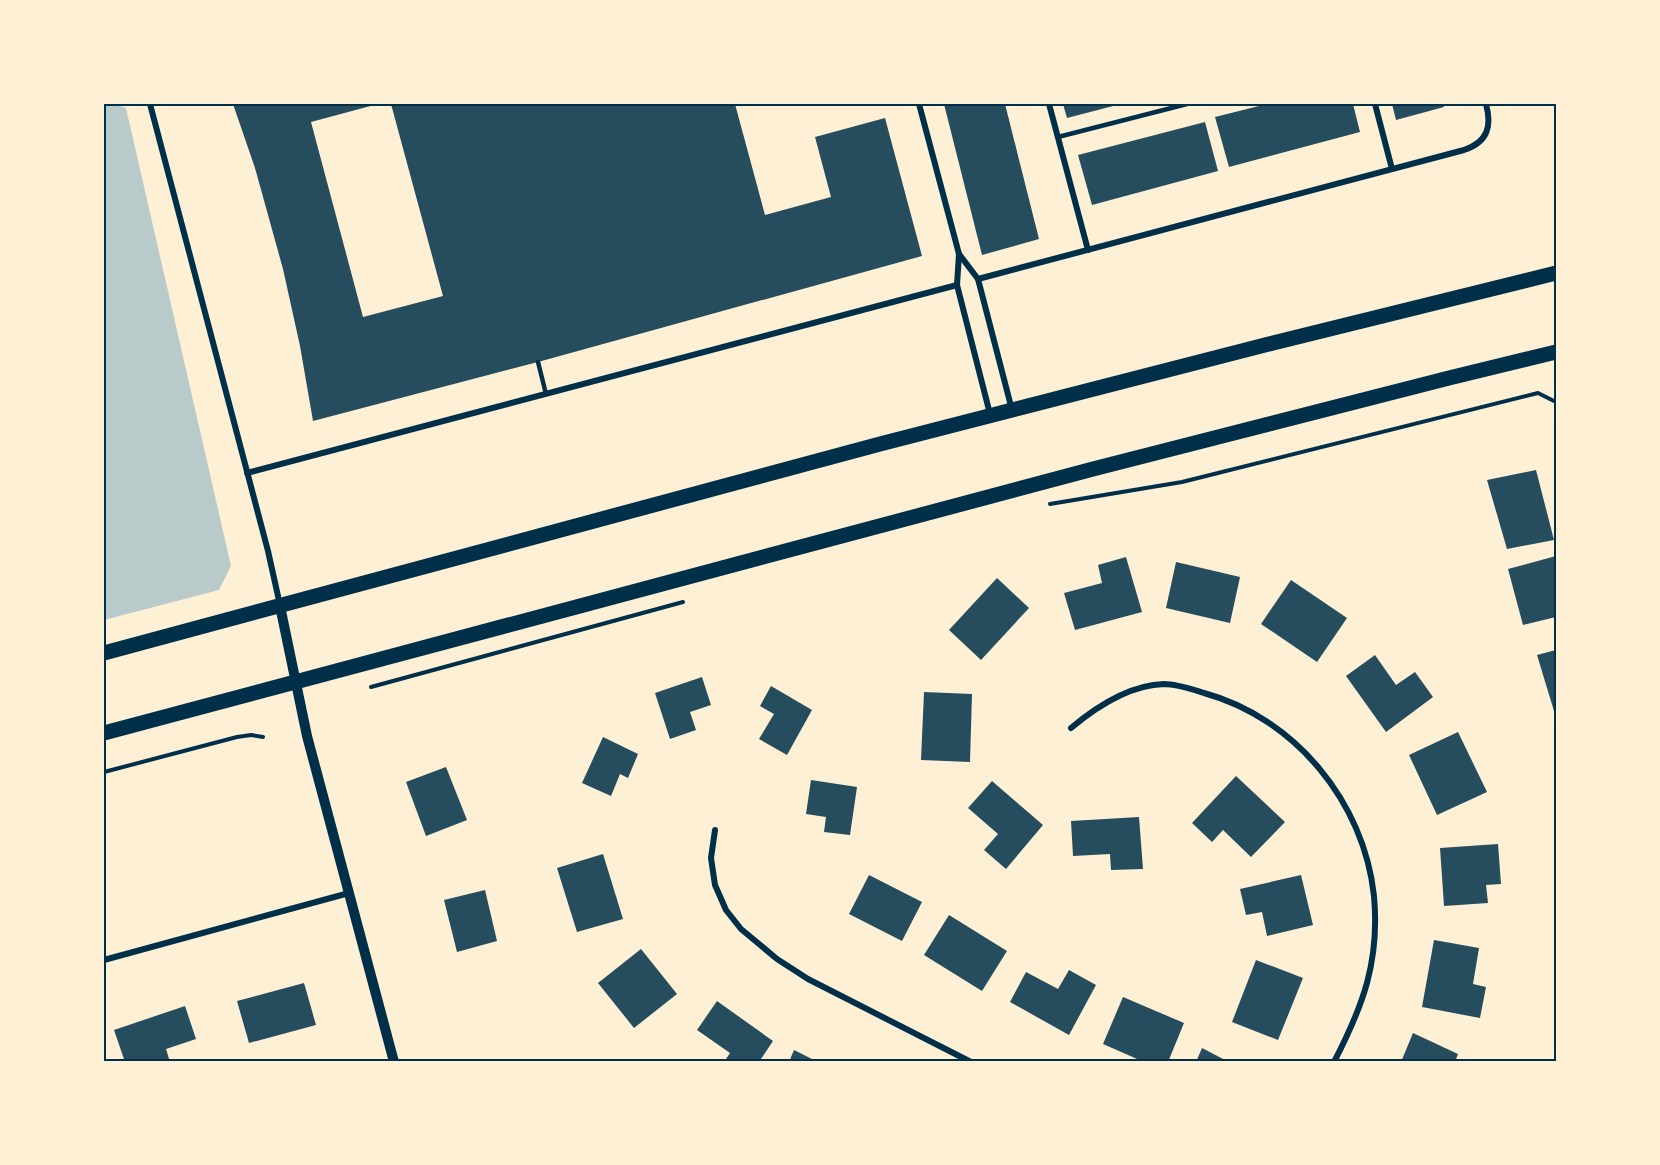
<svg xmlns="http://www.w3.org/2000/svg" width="1660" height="1165" font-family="Bitter,serif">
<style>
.green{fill:#b9caca}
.building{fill:#264d5e}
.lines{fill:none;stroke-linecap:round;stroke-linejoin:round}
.path{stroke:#003049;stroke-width:4}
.service{stroke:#003049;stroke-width:4.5}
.minor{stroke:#003049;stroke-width:6}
.tertiary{stroke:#003049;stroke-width:10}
.primary{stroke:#003049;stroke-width:15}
.neatline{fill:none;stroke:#003049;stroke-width:2}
</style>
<rect width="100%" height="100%" fill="#fdf0d5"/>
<!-- green -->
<path class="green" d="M 104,104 L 114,104 L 126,108 L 231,566 L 219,590 L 104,620 Z"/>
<!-- building -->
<g class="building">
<path d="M 233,104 L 378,104 L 311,122 L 363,317 L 443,296 L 391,104 L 735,104 L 765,215 L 831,197 L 815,137 L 885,118 L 922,256 L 538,362 L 313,421 L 300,346 L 283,269 L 255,168 Z"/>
<path d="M 944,104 L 1005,104 L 1039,239 L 982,255 Z"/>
<path d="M 1063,104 L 1121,104 L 1067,118 Z"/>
<path d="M 1267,104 L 1353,104 L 1360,132 L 1229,167 L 1215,117 Z"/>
<path d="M 1392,104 L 1443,104 L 1444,107 L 1396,120 Z"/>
<path d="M 1205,122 L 1218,171 L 1092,205 L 1078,155 Z"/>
<path d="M 1536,470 L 1554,540 L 1507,549 L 1487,480 Z"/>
<path d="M 1556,556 L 1556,617 L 1523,625 L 1508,569 Z"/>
<path d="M 1126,557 L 1142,612 L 1075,630 L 1064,593 L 1102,583 L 1098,565 Z"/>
<path d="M 1176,562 L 1240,577 L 1230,623 L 1166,608 Z"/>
<path d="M 997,578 L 1029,608 L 981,660 L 949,630 Z"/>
<path d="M 1291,580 L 1347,618 L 1317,662 L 1261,624 Z"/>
<path d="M 1556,650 L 1556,711 L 1554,711 L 1537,655 Z"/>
<path d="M 1375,655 L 1396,685 L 1415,672 L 1433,697 L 1386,732 L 1346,676 Z"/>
<path d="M 702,677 L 711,705 L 690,712 L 696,730 L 670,739 L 655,693 Z"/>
<path d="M 771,686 L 812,710 L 787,755 L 759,739 L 774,714 L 760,706 Z"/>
<path d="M 924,692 L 972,694 L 970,762 L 921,760 Z"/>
<path d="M 1458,732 L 1487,792 L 1437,815 L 1409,755 Z"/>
<path d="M 603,737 L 638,754 L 628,778 L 620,774 L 611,796 L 582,783 Z"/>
<path d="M 446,767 L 467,820 L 426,836 L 406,782 Z"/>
<path d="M 1236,776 L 1285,822 L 1251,857 L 1223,830 L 1212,842 L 1192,823 Z"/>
<path d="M 811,780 L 857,787 L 850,835 L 824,832 L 826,817 L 806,814 Z"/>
<path d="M 992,781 L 1043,825 L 1006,869 L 984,850 L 998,834 L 968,808 Z"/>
<path d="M 1139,817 L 1143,869 L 1111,870 L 1110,854 L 1073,856 L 1071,821 Z"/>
<path d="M 1498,844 L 1501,884 L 1486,885 L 1488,903 L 1444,906 L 1440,848 Z"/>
<path d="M 603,854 L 623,919 L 577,932 L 557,868 Z"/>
<path d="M 869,875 L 922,902 L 902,941 L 849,914 Z"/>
<path d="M 1301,875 L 1313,925 L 1267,936 L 1262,912 L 1246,915 L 1240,889 Z"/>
<path d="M 485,890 L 497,941 L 457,952 L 444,900 Z"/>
<path d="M 949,915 L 1007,951 L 982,991 L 924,955 Z"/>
<path d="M 1434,940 L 1479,948 L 1473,984 L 1486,987 L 1480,1018 L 1422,1007 Z"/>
<path d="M 641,949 L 677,994 L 634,1028 L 598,983 Z"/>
<path d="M 1256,960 L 1303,978 L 1278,1040 L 1232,1022 Z"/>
<path d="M 1069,970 L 1096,985 L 1069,1035 L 1010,1002 L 1026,972 L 1058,989 Z"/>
<path d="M 304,983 L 316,1025 L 249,1043 L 237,1001 Z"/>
<path d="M 1123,997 L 1184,1023 L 1168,1062 L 1144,1062 L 1103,1044 Z"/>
<path d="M 717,1001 L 773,1041 L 759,1062 L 724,1062 L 730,1053 L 697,1030 Z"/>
<path d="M 185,1006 L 196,1039 L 166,1049 L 170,1062 L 125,1062 L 114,1030 Z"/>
<path d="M 1413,1033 L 1458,1054 L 1455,1062 L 1401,1062 Z"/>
<path d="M 1202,1048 L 1229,1062 L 1196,1062 Z"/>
<path d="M 794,1050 L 818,1062 L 789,1062 Z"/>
</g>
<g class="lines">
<!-- path -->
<g class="path">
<path d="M 1050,504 L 1182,482 L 1538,393 L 1556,402"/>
<path d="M 371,687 L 683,602"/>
<path d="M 104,772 L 237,737 L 251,735 L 263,737"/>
</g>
<!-- service -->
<g class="service">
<path d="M 1058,137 L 1187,104"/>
<path d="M 538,362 L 546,394"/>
</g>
<!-- minor -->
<g class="minor">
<path d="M 150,104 L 268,551 L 280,605"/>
<path d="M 919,104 L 959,254 L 957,285 L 990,414"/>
<path d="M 1049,104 L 1088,250"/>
<path d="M 1375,104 L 1392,169"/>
<path d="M 959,254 L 978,279 L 1012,410"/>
<path d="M 978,279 L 1464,150 C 1488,142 1492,126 1486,104"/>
<path d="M 247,473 L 957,285"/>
<path d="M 1071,728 C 1096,707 1130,685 1164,684 C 1177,684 1191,689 1204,693 C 1295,718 1364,802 1374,896 C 1380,961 1363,1006 1334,1062"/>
<path d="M 715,830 L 711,858 L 715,885 L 726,910 L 741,929 L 777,959 L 808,979 L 971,1062"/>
<path d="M 104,960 L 349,893"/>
</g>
<!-- tertiary -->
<path class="tertiary" d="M 280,606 L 307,736 L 394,1062"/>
<!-- primary -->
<g class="primary">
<path d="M 104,653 L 880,444 L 1265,345 L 1556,273"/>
<path d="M 104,733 L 1093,469 L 1449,378 L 1556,352"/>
</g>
</g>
<!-- border -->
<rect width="1660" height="1165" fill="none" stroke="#fdf0d5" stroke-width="210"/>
<rect x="105" y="105" width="1450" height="955" class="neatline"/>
</svg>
